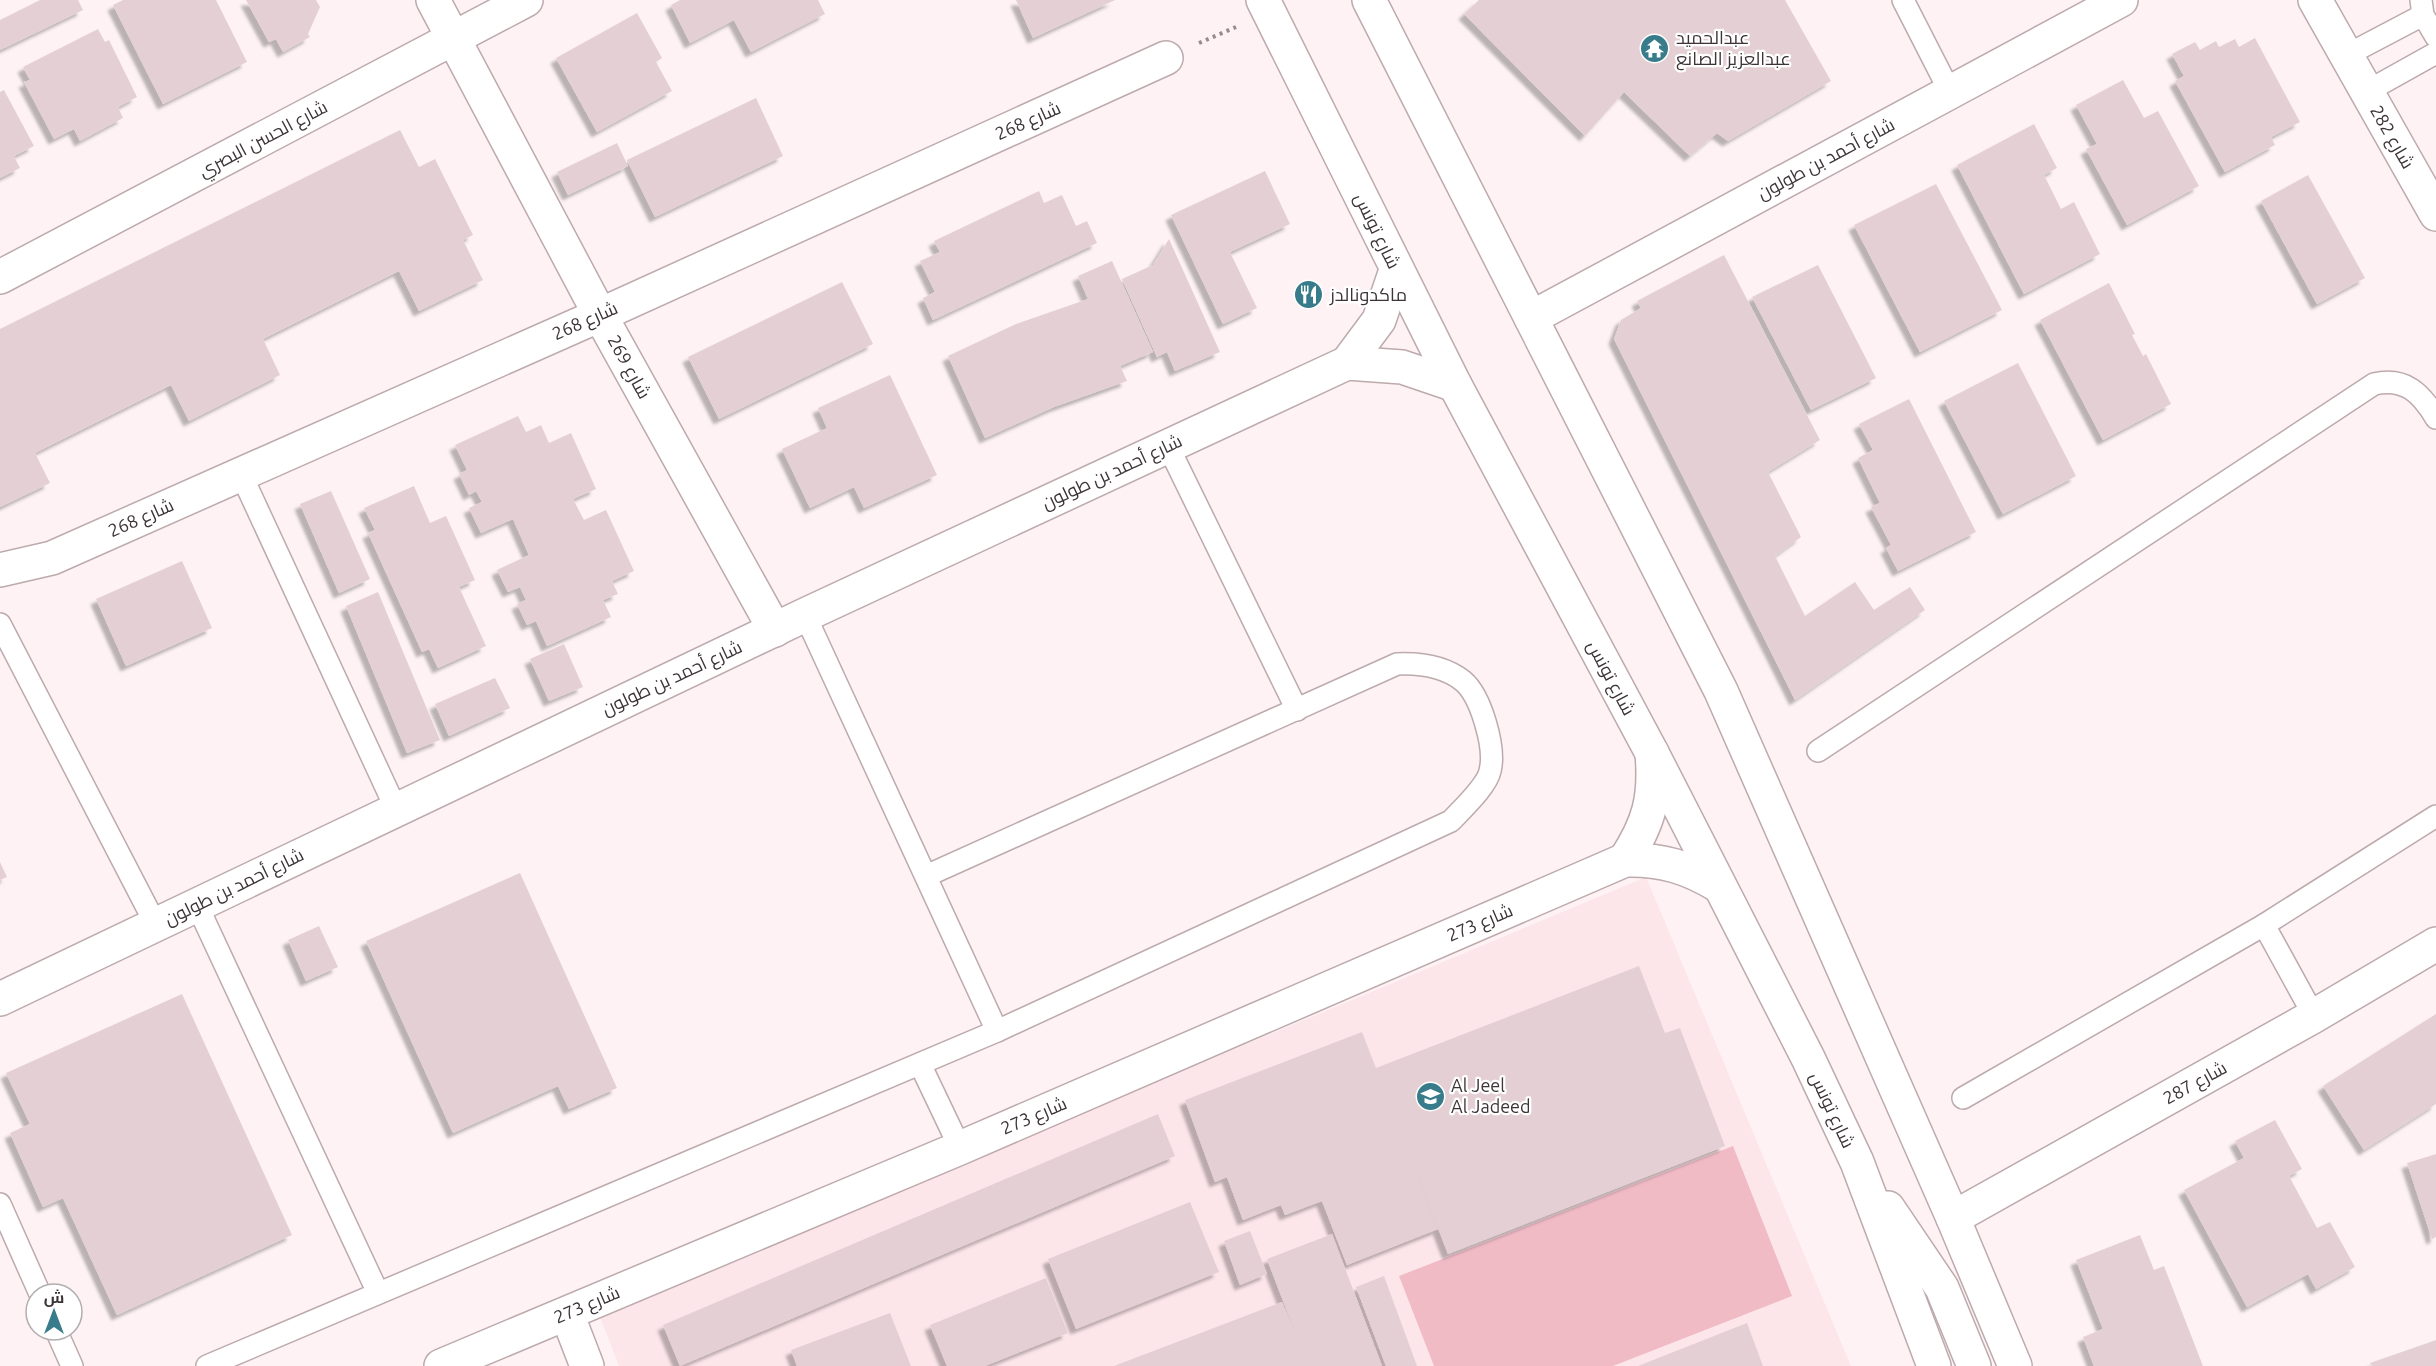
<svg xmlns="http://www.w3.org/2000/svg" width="2436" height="1366" font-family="Ubuntu,Cairo,sans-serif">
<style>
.built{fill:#fde6ea}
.pitch{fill:#f1bbc6}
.building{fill:#e4d0d4;filter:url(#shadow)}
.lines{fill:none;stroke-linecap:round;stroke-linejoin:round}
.lane-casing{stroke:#bdaaad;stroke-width:24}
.street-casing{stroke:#bdaaad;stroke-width:36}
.secondary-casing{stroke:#bdaaad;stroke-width:36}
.path{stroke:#958c8e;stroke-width:4;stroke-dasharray:3 4.5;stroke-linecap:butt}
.lane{stroke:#fff;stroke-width:21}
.street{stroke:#fff;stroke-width:33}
.secondary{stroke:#fff;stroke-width:33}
.labels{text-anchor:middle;stroke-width:4.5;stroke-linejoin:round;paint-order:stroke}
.poi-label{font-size:18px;fill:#3c3436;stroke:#fff;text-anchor:start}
.street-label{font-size:18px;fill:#3c3436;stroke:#fff}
</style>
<defs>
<filter id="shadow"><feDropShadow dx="-5.5" dy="5.5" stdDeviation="1.5" flood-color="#0004"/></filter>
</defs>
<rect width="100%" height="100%" fill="#fef2f4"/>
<!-- built -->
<path class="built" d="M 1646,877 L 1851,1366 L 619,1366 L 599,1315 Z"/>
<!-- pitch -->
<path class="pitch" d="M 1733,1146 L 1792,1296 L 1613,1366 L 1434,1366 L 1399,1276 Z"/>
<!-- building -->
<g class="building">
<path d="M 40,0 L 78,0 L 83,10 L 0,50 L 0,20 Z"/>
<path d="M 123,0 L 216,0 L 247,62 L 163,104 L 113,5 Z"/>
<path d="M 246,0 L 316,0 L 320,7 L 308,34 L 310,37 L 283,52 L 276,39 L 269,42 Z"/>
<path d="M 680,0 L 818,0 L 825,14 L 751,52 L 734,20 L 690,43 L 671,5 Z"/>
<path d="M 1016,0 L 1115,0 L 1033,38 Z"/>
<path d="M 1479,0 L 1785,0 L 1831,81 L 1728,141 L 1717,133 L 1690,156 L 1624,92 L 1585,136 L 1464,14 Z"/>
<path d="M 637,13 L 662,58 L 656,62 L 672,91 L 597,132 L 556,58 Z"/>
<path d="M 98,29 L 105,42 L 109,40 L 137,97 L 118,107 L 123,118 L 80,141 L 74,129 L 54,139 L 24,82 L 30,80 L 23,67 Z"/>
<path d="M 2255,38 L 2300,122 L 2271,137 L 2275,145 L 2225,172 L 2175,81 L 2184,76 L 2172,54 L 2195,42 L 2200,50 L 2216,41 L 2219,47 L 2235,39 L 2239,47 Z"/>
<path d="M 2123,80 L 2144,118 L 2158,111 L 2199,186 L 2127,225 L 2086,149 L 2097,144 L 2076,105 Z"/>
<path d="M 4,90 L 34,146 L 14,156 L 20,168 L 0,178 L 0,92 Z"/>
<path d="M 756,98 L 783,156 L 655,217 L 627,160 Z"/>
<path d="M 2034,124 L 2057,168 L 2044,175 L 2061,209 L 2074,202 L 2100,254 L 2024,294 L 1957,165 Z"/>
<path d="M 400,130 L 419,167 L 435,159 L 473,235 L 463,240 L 483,280 L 419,311 L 399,271 L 263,339 L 280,375 L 189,421 L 171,385 L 35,453 L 50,483 L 0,507 L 0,329 Z"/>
<path d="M 617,143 L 628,166 L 568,195 L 557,172 Z"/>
<path d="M 1265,171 L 1290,224 L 1230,252 L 1257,308 L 1223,324 L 1171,215 Z"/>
<path d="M 2308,175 L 2365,278 L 2317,304 L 2261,201 Z"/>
<path d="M 1936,184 L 2002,310 L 1920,352 L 1854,225 Z"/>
<path d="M 1039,191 L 1044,203 L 1062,195 L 1076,226 L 1087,221 L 1097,243 L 933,320 L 923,298 L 935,292 L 920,261 L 940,252 L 934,241 Z"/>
<path d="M 1169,239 L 1220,352 L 1175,371 L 1167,352 L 1157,357 L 1122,279 L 1153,265 Z"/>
<path d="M 1724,255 L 1820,440 L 1768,472 L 1801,537 L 1775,556 L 1805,616 L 1855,582 L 1874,610 L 1910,587 L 1925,610 L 1795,700 L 1614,339 L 1621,320 L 1641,308 L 1637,301 Z"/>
<path d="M 1112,261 L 1153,352 L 1120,366 L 1127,381 L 1054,407 L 985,438 L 948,356 L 1016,324 L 1088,299 L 1078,276 Z"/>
<path d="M 1818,265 L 1876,378 L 1811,410 L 1752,297 Z"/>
<path d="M 842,282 L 873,344 L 719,419 L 688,357 Z"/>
<path d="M 2109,283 L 2135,334 L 2132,335 L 2143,356 L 2146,354 L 2171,404 L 2103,440 L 2040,320 Z"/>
<path d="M 2018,363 L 2076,476 L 2003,514 L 1944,401 Z"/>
<path d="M 890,375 L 937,475 L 864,508 L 854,487 L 810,508 L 782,449 L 827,428 L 818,408 Z"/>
<path d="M 1909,399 L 1976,532 L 1898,571 L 1886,548 L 1891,545 L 1871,507 L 1880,503 L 1858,458 L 1873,450 L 1859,424 Z"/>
<path d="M 518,416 L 526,432 L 541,425 L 549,443 L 571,433 L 596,489 L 573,499 L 584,520 L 606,510 L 634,571 L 612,581 L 618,594 L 603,600 L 611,617 L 547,646 L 536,621 L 527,625 L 517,604 L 526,600 L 520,587 L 508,592 L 497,570 L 529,555 L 513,519 L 481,533 L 469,508 L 482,502 L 476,491 L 469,495 L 459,474 L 467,470 L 455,445 Z"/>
<path d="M 414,486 L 430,523 L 446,516 L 475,580 L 459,587 L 486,646 L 438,668 L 429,649 L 422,652 L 368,533 L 375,530 L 364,508 Z"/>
<path d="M 331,491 L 370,579 L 339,593 L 300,504 Z"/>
<path d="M 182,561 L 212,628 L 126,666 L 96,599 Z"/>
<path d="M 378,592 L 440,740 L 407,753 L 346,606 Z"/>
<path d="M 564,644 L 583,687 L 549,701 L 530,659 Z"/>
<path d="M 495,678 L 510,708 L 449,736 L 435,704 Z"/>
<path d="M 0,862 L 7,877 L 0,880 Z"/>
<path d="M 520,873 L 617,1088 L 569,1109 L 558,1086 L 453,1133 L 366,941 Z"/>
<path d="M 319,926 L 338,967 L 306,981 L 288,940 Z"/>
<path d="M 1639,966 L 1665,1033 L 1680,1028 L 1725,1146 L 1448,1254 L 1393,1111 L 1438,1229 L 1347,1265 L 1322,1201 L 1285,1215 L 1281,1205 L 1243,1220 L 1227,1177 L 1215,1182 L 1185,1100 L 1362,1032 L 1376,1068 Z"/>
<path d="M 182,994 L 292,1235 L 117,1315 L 63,1198 L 43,1207 L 10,1133 L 30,1124 L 6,1073 Z"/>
<path d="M 2436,1014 L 2436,1104 L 2364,1150 L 2323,1086 Z"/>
<path d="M 1158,1114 L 1175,1156 L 680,1366 L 663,1325 Z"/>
<path d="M 2275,1120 L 2302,1169 L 2289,1176 L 2317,1228 L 2330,1222 L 2355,1267 L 2316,1289 L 2308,1274 L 2247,1307 L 2184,1190 L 2244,1158 L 2235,1141 Z"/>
<path d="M 2436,1154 L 2436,1237 L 2432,1239 L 2407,1163 Z"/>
<path d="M 1190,1202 L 1219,1272 L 1076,1329 L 1048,1259 Z"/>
<path d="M 1250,1231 L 1267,1274 L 1240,1285 L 1224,1241 Z"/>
<path d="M 1332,1234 L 1382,1366 L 1114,1366 L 1282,1302 L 1295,1332 L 1267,1259 Z"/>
<path d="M 2140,1235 L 2154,1270 L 2164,1266 L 2203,1366 L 2094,1366 L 2083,1337 L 2103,1329 L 2076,1260 Z"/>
<path d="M 1384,1276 L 1417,1366 L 1386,1366 L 1356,1287 Z"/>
<path d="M 1046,1278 L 1068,1333 L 985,1366 L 947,1366 L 930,1325 Z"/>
<path d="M 890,1313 L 911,1366 L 797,1366 L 791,1350 Z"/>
<path d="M 1747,1323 L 1763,1366 L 1638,1366 Z"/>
<path d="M 2436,1340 L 2436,1366 L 2372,1366 L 2370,1363 Z"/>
</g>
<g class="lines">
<defs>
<g id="lane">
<path d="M 1903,0 L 1950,92"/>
<path d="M 2421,0 L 2423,15 L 2436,37"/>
<path d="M 2345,56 L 2423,15"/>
<path d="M 2366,92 L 2436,53"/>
<path d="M 1168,446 L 1297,710"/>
<path d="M 241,474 L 396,809"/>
<path d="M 805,615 L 997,1031"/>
<path d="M 0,624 L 156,925"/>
<path d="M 1818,751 L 2374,384 C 2405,377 2421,393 2436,418"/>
<path d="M 197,905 L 378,1293"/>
<path d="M 2264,925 L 2314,1016"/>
<path d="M 920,1064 L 960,1148"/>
<path d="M 1963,1098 L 2264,925 L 2436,816"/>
<path d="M 0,1204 L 40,1294"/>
<path d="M 56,1330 L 72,1366"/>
<path d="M 207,1366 L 997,1031 L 1451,821 C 1462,809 1487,786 1490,771 C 1496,748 1481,696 1463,681 C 1444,666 1420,663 1397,664 L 926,876"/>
</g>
<g id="street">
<path d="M 433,0 L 600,315 L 775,630"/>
<path d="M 2315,0 L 2436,214"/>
<path d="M 0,277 L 526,0"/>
<path d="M 1531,318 L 2121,0"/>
<path d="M 1347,363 L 1402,367 L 1455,385"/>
<path d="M 0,570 L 52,558 L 600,315 L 1166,58"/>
<path d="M 1625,860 C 1649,823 1656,798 1652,753"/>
<path d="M 0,999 L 805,615 L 1347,363 L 1379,320 L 1396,270"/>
<path d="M 1953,1218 L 2314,1016 L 2436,944"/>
<path d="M 567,1314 L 587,1366"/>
<path d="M 441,1366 L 960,1148 L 1625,860 C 1661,859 1688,867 1719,886"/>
</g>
<g id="secondary">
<path d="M 1263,0 L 1455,385 L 1652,753 L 1808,1058 L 1857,1162 L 1934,1366"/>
<path d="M 1369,0 L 1721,691 L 1953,1218 L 2015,1366"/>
<path d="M 1888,1208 L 1942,1288 L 1974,1366"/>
</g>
</defs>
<!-- lane casing -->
<use href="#lane" class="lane-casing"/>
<!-- street casing -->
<use href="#street" class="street-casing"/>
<!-- secondary casing -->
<use href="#secondary" class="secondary-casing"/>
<!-- path -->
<path class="path" d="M 1199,43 L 1236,27"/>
<!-- lane -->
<use href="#lane" class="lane"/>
<!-- street -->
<use href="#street" class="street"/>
<!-- secondary -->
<use href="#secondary" class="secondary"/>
</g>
<!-- icons -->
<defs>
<symbol id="temple-disc" viewBox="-11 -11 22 22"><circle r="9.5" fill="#387c8b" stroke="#fff"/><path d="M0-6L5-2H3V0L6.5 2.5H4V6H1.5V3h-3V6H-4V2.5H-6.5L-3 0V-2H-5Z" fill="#fff"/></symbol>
<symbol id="restaurant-disc" viewBox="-11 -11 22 22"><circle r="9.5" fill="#387c8b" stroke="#fff"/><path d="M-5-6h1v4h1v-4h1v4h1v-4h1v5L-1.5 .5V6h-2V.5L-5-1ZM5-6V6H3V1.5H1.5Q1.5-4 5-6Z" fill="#fff"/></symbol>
<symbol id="school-disc" viewBox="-11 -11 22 22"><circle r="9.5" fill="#387c8b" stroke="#fff"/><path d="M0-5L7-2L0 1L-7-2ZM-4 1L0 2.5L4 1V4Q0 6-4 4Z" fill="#fff"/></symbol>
</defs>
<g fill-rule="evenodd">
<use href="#temple-disc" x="1638" y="32" width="33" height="33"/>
<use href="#restaurant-disc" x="1292" y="278" width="33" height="33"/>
<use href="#school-disc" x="1414" y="1080" width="33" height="33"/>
</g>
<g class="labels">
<!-- poi labels -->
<g class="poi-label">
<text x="1676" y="44">عبدالحميد<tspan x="1676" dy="21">عبدالعزيز الصانع</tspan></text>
<text x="1330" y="301">ماكدونالدز</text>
<text x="1451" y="1092">Al Jeel<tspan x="1451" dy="21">Al Jadeed</tspan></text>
</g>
<!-- street labels -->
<g class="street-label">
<text transform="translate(1028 121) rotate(-24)" y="6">شارع 268</text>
<text transform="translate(2392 137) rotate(60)" y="6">شارع 282</text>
<text transform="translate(263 139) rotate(-28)" y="6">شارع الحسن البصري</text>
<text transform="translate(1826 159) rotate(-28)" y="6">شارع أحمد بن طولون</text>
<text transform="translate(1377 231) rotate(64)" y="6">شارع تونس</text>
<text transform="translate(585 321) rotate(-24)" y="6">شارع 268</text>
<text transform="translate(629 367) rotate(61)" y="6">شارع 269</text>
<text transform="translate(1112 472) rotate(-25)" y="6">شارع أحمد بن طولون</text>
<text transform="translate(141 518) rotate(-24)" y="6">شارع 268</text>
<text transform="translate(672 678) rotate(-25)" y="6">شارع أحمد بن طولون</text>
<text transform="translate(1611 678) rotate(62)" y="6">شارع تونس</text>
<text transform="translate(234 887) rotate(-26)" y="6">شارع أحمد بن طولون</text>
<text transform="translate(1480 923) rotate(-23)" y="6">شارع 273</text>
<text transform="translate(2195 1083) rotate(-29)" y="6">شارع 287</text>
<text transform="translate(1832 1110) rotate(65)" y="6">شارع تونس</text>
<text transform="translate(1034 1116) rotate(-23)" y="6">شارع 273</text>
<text transform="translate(587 1305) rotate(-23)" y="6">شارع 273</text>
</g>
</g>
<!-- north arrow -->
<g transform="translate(54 1312)"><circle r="28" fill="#ffffff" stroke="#b1aeaf" stroke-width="1.5"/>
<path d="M0-4.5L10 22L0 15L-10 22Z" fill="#387c8b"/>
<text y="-9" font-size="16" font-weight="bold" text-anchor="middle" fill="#3c3436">ش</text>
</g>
</svg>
